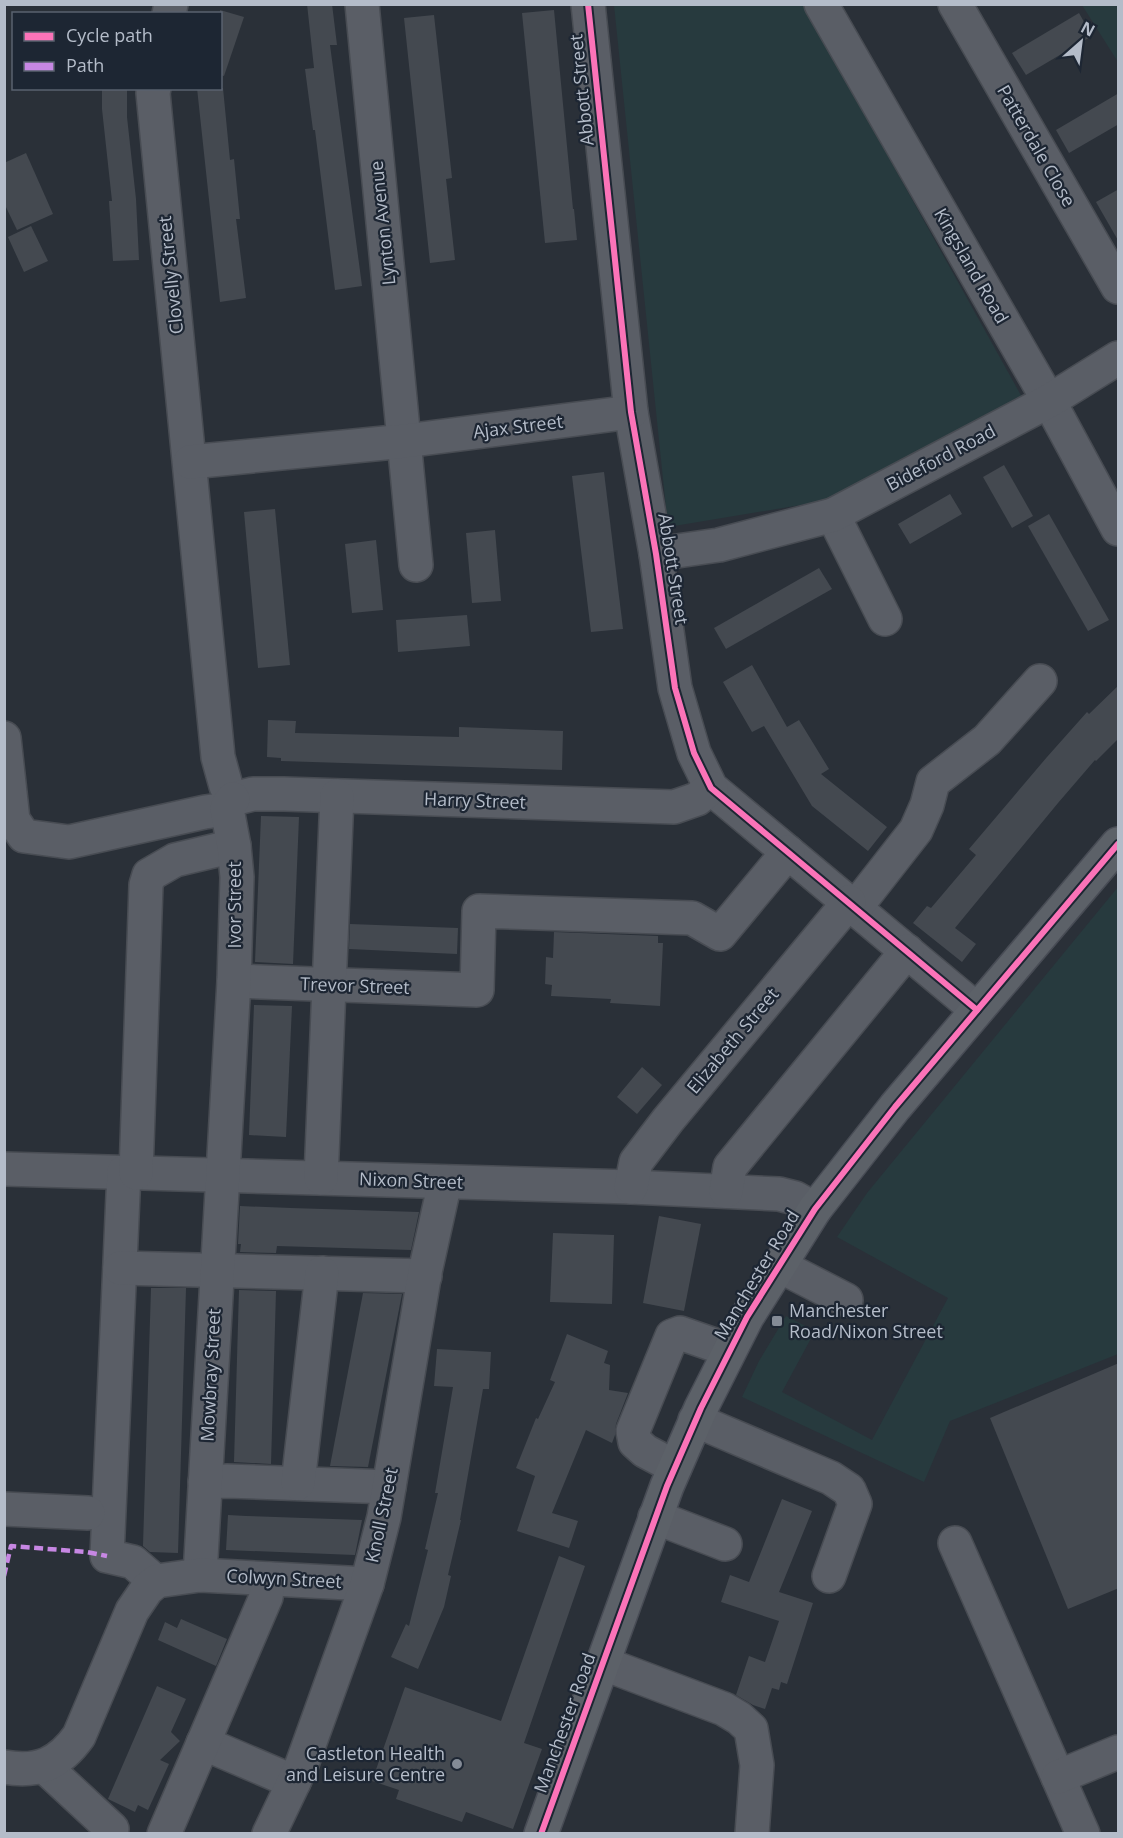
<svg xmlns="http://www.w3.org/2000/svg" width="1123" height="1838" font-family="'Open Sans',sans-serif">
<style>
.green{fill:#273a3e}
.building{fill:#444950}
.lines{fill:none;stroke-linecap:round;stroke-linejoin:round}
.minor-casing{stroke:#484c53;stroke-width:36}
.major-casing{stroke:#484c55;stroke-width:36}
.minor{stroke:#5a5e66;stroke-width:33}
.major{stroke:#5c6168;stroke-width:33}
.quiet{stroke:#c787e3;stroke-width:4.5;stroke-dasharray:9 4.5;stroke-linecap:butt}
.cycleway-casing{stroke:#1d2633;stroke-width:10}
.cycleway{stroke:#fb73b8;stroke-width:6}
.poi-dot{fill:#848b96;stroke:#1d2633;stroke-width:2}
.labels{text-anchor:middle;stroke-width:4.5;stroke-linejoin:round;paint-order:stroke}
.street-label{font-size:18px;fill:#b4bcc9;stroke:#1d2633}
.poi-label{font-size:18px;fill:#b4bcc9;stroke:#1d2633;text-anchor:start}
</style>
<rect width="100%" height="100%" fill="#2a3038"/>
<!-- green -->
<g class="green">
<path d="M 614,5 L 804,5 L 1023,399 L 825,501 L 668,527 Z"/>
<path d="M 1082,5 L 1118,5 L 1118,62 Z"/>
<path d="M 1118,887 L 1118,1354 L 950,1421 L 924,1482 L 742,1397 L 759,1361 L 786,1316 L 815,1331 L 782,1392 L 872,1440 L 948,1298 L 837,1237 L 867,1193 Z"/>
</g>
<!-- building -->
<g class="building">
<path d="M 307,4 L 332,4 L 337,45 L 330,45 L 362,286 L 335,290 L 315,130 L 313,130 L 305,69 L 314,68 Z"/>
<path d="M 220,10 L 244,17 L 224,76 L 220,75 Z"/>
<path d="M 554,10 L 573,209 L 574,209 L 577,240 L 545,243 L 522,13 Z"/>
<path d="M 1079,13 L 1092,36 L 1026,75 L 1012,53 Z"/>
<path d="M 434,15 L 452,178 L 446,179 L 455,260 L 430,263 L 404,18 Z"/>
<path d="M 102,88 L 127,88 L 127,117 L 136,199 L 139,260 L 113,261 L 109,201 L 112,201 L 102,109 Z"/>
<path d="M 197,88 L 223,88 L 230,160 L 234,159 L 240,219 L 236,219 L 246,298 L 220,302 Z"/>
<path d="M 1119,93 L 1119,124 L 1069,153 L 1056,130 Z"/>
<path d="M 26,153 L 53,214 L 17,230 L 4,203 L 4,163 Z"/>
<path d="M 1119,189 L 1119,242 L 1096,202 Z"/>
<path d="M 31,226 L 48,261 L 24,272 L 8,237 Z"/>
<path d="M 1004,465 L 1033,516 L 1012,528 L 983,477 Z"/>
<path d="M 604,472 L 623,629 L 591,632 L 572,476 Z"/>
<path d="M 950,494 L 962,514 L 910,544 L 898,524 Z"/>
<path d="M 275,509 L 290,665 L 258,668 L 244,512 Z"/>
<path d="M 1049,514 L 1109,620 L 1088,631 L 1028,526 Z"/>
<path d="M 495,530 L 501,601 L 472,603 L 466,533 Z"/>
<path d="M 376,540 L 383,610 L 352,613 L 345,544 Z"/>
<path d="M 819,568 L 832,589 L 726,649 L 714,628 Z"/>
<path d="M 467,615 L 470,646 L 398,652 L 396,620 Z"/>
<path d="M 752,665 L 787,727 L 799,720 L 829,769 L 821,774 L 887,827 L 868,851 L 812,806 L 764,726 L 752,732 L 723,682 Z"/>
<path d="M 1119,685 L 1119,738 L 1096,761 L 1095,760 L 1058,803 L 955,928 L 976,944 L 962,962 L 913,923 L 927,906 L 931,908 L 976,855 L 969,849 L 1047,757 L 1087,712 L 1089,714 Z"/>
<path d="M 268,720 L 296,721 L 295,733 L 459,737 L 459,727 L 563,731 L 562,770 L 281,761 L 281,758 L 267,757 Z"/>
<path d="M 261,816 L 299,817 L 293,964 L 255,962 Z"/>
<path d="M 350,924 L 458,928 L 457,954 L 349,949 Z"/>
<path d="M 554,932 L 658,936 L 658,943 L 663,943 L 660,1006 L 610,1003 L 611,999 L 551,996 L 552,985 L 545,984 L 546,957 L 553,958 Z"/>
<path d="M 254,1005 L 292,1006 L 286,1137 L 249,1135 Z"/>
<path d="M 642,1067 L 662,1085 L 637,1114 L 617,1097 Z"/>
<path d="M 240,1206 L 291,1208 L 419,1212 L 411,1250 L 277,1246 L 276,1253 L 240,1252 L 241,1244 L 238,1244 Z"/>
<path d="M 659,1216 L 701,1224 L 684,1311 L 643,1303 Z"/>
<path d="M 553,1233 L 614,1235 L 612,1304 L 550,1302 Z"/>
<path d="M 151,1288 L 186,1288 L 178,1553 L 150,1552 L 143,1546 Z"/>
<path d="M 239,1290 L 276,1291 L 271,1464 L 234,1462 Z"/>
<path d="M 363,1293 L 402,1294 L 368,1467 L 330,1466 Z"/>
<path d="M 567,1334 L 608,1351 L 604,1363 L 610,1365 L 609,1390 L 628,1393 L 616,1424 L 615,1435 L 612,1443 L 586,1430 L 552,1513 L 578,1521 L 569,1548 L 517,1531 L 535,1476 L 516,1468 L 536,1418 L 538,1419 L 555,1382 L 550,1380 Z"/>
<path d="M 437,1349 L 491,1352 L 489,1389 L 483,1389 L 460,1520 L 461,1520 L 448,1575 L 451,1576 L 444,1607 L 418,1669 L 391,1657 L 406,1624 L 409,1626 L 428,1550 L 425,1549 L 438,1493 L 435,1493 L 453,1387 L 434,1386 Z"/>
<path d="M 1119,1363 L 1119,1588 L 1068,1609 L 990,1418 Z"/>
<path d="M 782,1499 L 812,1511 L 779,1592 L 813,1603 L 787,1684 L 781,1682 L 779,1690 L 772,1688 L 765,1709 L 753,1705 L 736,1695 L 749,1656 L 765,1662 L 779,1621 L 721,1602 L 730,1575 L 749,1582 Z"/>
<path d="M 228,1515 L 246,1516 L 362,1520 L 355,1555 L 226,1550 Z"/>
<path d="M 559,1556 L 585,1566 L 524,1743 L 542,1749 L 513,1829 L 466,1812 L 462,1822 L 396,1799 L 399,1790 L 372,1781 L 405,1687 L 501,1721 Z"/>
<path d="M 181,1619 L 227,1639 L 216,1666 L 158,1640 L 165,1622 L 177,1628 Z"/>
<path d="M 157,1686 L 186,1699 L 171,1732 L 180,1741 L 160,1760 L 169,1764 L 148,1810 L 138,1805 L 135,1812 L 108,1799 Z"/>
</g>
<g class="lines">
<defs>
<g id="minor">
<path d="M 362,4 L 416,565"/>
<path d="M 588,4 L 631,412 L 656,554 L 675,688 L 694,753 L 711,788 L 977,1010"/>
<path d="M 821,4 L 1049,401 L 1118,529"/>
<path d="M 955,4 L 1118,287"/>
<path d="M 169,14 L 171,4"/>
<path d="M 154,88 L 153,93 L 218,757 L 226,786 L 233,799"/>
<path d="M 190,462 L 405,441 L 631,412"/>
<path d="M 833,515 L 885,619"/>
<path d="M 656,554 L 719,545 L 833,515 L 1049,401 L 1118,358"/>
<path d="M 4,738 L 13,820 L 24,836 L 69,842 L 205,812 L 227,809"/>
<path d="M 233,799 L 253,794 L 284,794 L 674,807 L 697,799 L 711,788"/>
<path d="M 855,908 L 916,830 L 927,805 L 933,782 L 987,740 L 1040,681"/>
<path d="M 234,981 L 477,990 L 479,911 L 692,918 L 720,934 L 788,852"/>
<path d="M 4,1169 L 631,1187 L 779,1194 L 795,1198 L 815,1209"/>
<path d="M 124,1172 L 107,1556 L 133,1562 L 156,1582"/>
<path d="M 136,1173 L 146,885 L 149,875 L 175,860 L 234,846"/>
<path d="M 321,1178 L 337,796"/>
<path d="M 631,1187 L 636,1162 L 668,1120 L 849,902"/>
<path d="M 726,1191 L 730,1167 L 907,951"/>
<path d="M 778,1265 L 846,1300"/>
<path d="M 120,1268 L 425,1276"/>
<path d="M 695,1420 L 831,1478 L 849,1490 L 855,1504 L 829,1576"/>
<path d="M 675,1467 L 645,1451 L 635,1442 L 633,1431 L 672,1336 L 680,1333 L 729,1350"/>
<path d="M 205,1482 L 227,1481 L 389,1487"/>
<path d="M 298,1483 L 322,1273"/>
<path d="M 4,1509 L 88,1513"/>
<path d="M 655,1517 L 725,1544"/>
<path d="M 955,1543 L 1083,1834"/>
<path d="M 200,1575 L 234,981 L 237,877 L 234,846 L 227,809 L 228,805 L 233,799"/>
<path d="M 602,1663 L 724,1709 L 739,1718 L 751,1729 L 757,1765 L 752,1834"/>
<path d="M 203,1743 L 294,1782"/>
<path d="M 44,1766 L 112,1829 L 110,1834"/>
<path d="M 4,1767 C 38,1773 59,1764 79,1736 L 132,1611 L 147,1589 L 157,1581 L 200,1575 L 367,1584"/>
<path d="M 1058,1777 L 1118,1752"/>
<path d="M 164,1834 L 266,1597 L 269,1579"/>
<path d="M 269,1834 L 301,1767 L 367,1584 L 384,1517 L 425,1272 L 445,1182"/>
</g>
<path id="major" d="M 541,1834 L 667,1486 L 701,1408 L 747,1317 L 815,1209 L 895,1107 L 1118,844"/>
</defs>
<!-- minor casing -->
<use href="#minor" class="minor-casing"/>
<!-- major casing -->
<use href="#major" class="major-casing"/>
<!-- minor -->
<use href="#minor" class="minor"/>
<!-- major -->
<use href="#major" class="major"/>
<!-- quiet -->
<path class="quiet" d="M 4,1576 L 11,1546 L 87,1552 L 107,1556"/>
<defs>
<g id="cycleway">
<path d="M 588,4 L 631,412 L 656,554 L 675,688 L 694,753 L 711,788 L 977,1010"/>
<path d="M 541,1834 L 667,1486 L 701,1408 L 747,1317 L 815,1209 L 895,1107 L 1118,844"/>
</g>
</defs>
<!-- cycleway casing -->
<use href="#cycleway" class="cycleway-casing"/>
<!-- cycleway -->
<use href="#cycleway" class="cycleway"/>
</g>
<!-- markers -->
<g class="poi-dot">
<rect x="771" y="1315" width="12" height="12" rx="3"/>
<circle cx="457" cy="1764" r="6"/>
</g>
<g class="labels">
<!-- street labels -->
<g class="street-label">
<text transform="translate(582 90) rotate(-96)" y="6">Abbott Street</text>
<text transform="translate(1036 146) rotate(60)" y="6">Patterdale Close</text>
<text transform="translate(383 223) rotate(-96)" y="6">Lynton Avenue</text>
<text transform="translate(971 266) rotate(60)" y="6">Kingsland Road</text>
<text transform="translate(171 275) rotate(-96)" y="6">Clovelly Street</text>
<text transform="translate(518 427) rotate(-7)" y="6">Ajax Street</text>
<text transform="translate(941 458) rotate(-28)" y="6">Bideford Road</text>
<text transform="translate(673 569) rotate(81)" y="6">Abbott Street</text>
<text transform="translate(475 801) rotate(2)" y="6">Harry Street</text>
<text transform="translate(235 905) rotate(-90)" y="6">Ivor Street</text>
<text transform="translate(355 986) rotate(2)" y="6">Trevor Street</text>
<text transform="translate(733 1041) rotate(-50)" y="6">Elizabeth Street</text>
<text transform="translate(411 1181) rotate(2)" y="6">Nixon Street</text>
<text transform="translate(757 1275) rotate(-59)" y="6">Manchester Road</text>
<text transform="translate(211 1375) rotate(-87)" y="6">Mowbray Street</text>
<text transform="translate(382 1515) rotate(-78)" y="6">Knoll Street</text>
<text transform="translate(284 1579) rotate(3)" y="6">Colwyn Street</text>
<text transform="translate(565 1723) rotate(-70)" y="6">Manchester Road</text>
</g>
<!-- poi labels -->
<g class="poi-label">
<text x="789" y="1317">Manchester<tspan x="789" dy="21">Road/Nixon Street</tspan></text>
<text x="445" y="1760" text-anchor="end">Castleton Health<tspan x="445" dy="21">and Leisure Centre</tspan></text>
</g>
</g>
<!-- border -->
<rect width="1123" height="1838" fill="none" stroke="#b4bcc9" stroke-width="12"/>
<!-- legend -->
<rect x="12" y="12" width="210" height="78" fill="#1d2633" stroke="#59626f" stroke-width="1.5"/>
<rect x="24" y="32" width="30" height="9" fill="#fb73b8" stroke="#59626f" stroke-width="1.5"/>
<text x="66" y="42" font-size="18" fill="#b4bcc9">Cycle path</text>
<rect x="24" y="62" width="30" height="9" fill="#c787e3" stroke="#59626f" stroke-width="1.5"/>
<text x="66" y="72" font-size="18" fill="#b4bcc9">Path</text>
<!-- north arrow -->
<g transform="translate(1081 42) rotate(28)" stroke="#1d2633" stroke-width="4.5" paint-order="stroke">
<path d="M0-4.5L10 22L0 15L-10 22Z" fill="#b4bcc9"/>
<text y="-9" font-size="16" font-weight="bold" text-anchor="middle" fill="#b4bcc9">N</text>
</g>
</svg>
